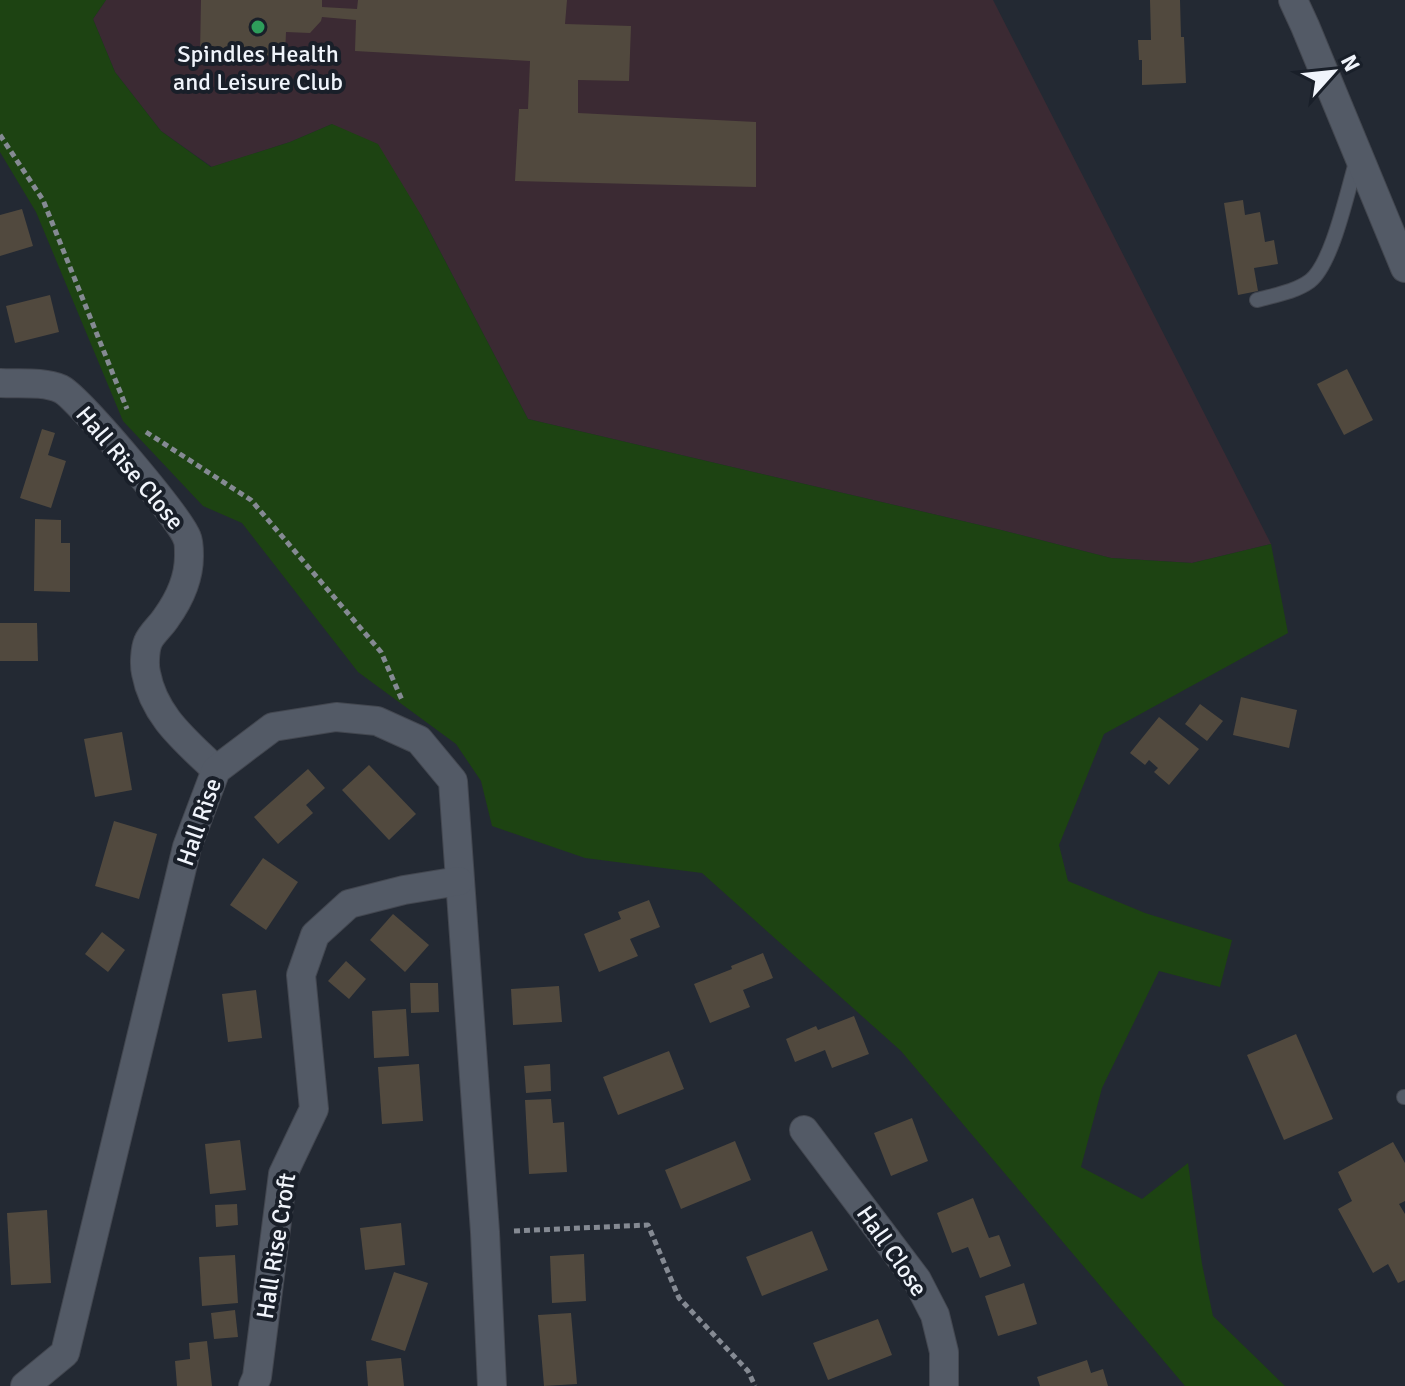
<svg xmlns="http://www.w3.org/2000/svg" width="1405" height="1386" font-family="Signika,sans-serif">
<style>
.commercial{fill:#3b2a33}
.green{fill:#1d4312}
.building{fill:#51493e}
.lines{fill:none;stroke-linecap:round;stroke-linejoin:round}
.lane-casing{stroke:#434750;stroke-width:16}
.street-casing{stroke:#434750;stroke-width:30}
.path{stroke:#858a93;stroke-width:5;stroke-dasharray:6 4;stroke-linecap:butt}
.lane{stroke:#535a66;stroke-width:14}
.street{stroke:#535a66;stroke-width:28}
.leisure-dot{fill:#2e9e5b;stroke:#191f29;stroke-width:3}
.labels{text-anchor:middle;stroke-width:8;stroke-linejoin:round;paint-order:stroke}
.poi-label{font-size:24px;fill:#f0f4fb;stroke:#191f29}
.street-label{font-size:24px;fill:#f0f4fb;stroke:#191f29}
</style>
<rect width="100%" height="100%" fill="#232933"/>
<!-- commercial -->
<path class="commercial" d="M 106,0 L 993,0 L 1271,544 L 1192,563 L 1111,558 L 1001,530 L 528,419 L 421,215 L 332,124 L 290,142 L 212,167 L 161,131 L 115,72 L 93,19 Z"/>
<!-- green -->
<path class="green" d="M 0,0 L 106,0 L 93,19 L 115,72 L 161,131 L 211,167 L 290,142 L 332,124 L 378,144 L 421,215 L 528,419 L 1001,530 L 1111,558 L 1192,563 L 1271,544 L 1288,633 L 1104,734 L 1059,845 L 1068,881 L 1145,913 L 1232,940 L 1220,987 L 1159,971 L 1102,1088 L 1081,1167 L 1142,1199 L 1188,1163 L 1202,1264 L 1213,1316 L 1285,1386 L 1185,1386 L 901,1051 L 702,873 L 585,858 L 492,826 L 481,781 L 456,744 L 358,672 L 242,523 L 203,506 L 123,421 L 36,212 L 0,152 Z"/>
<!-- building -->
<g class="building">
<path d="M 201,0 L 322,0 L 322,7 L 357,9 L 358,0 L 567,0 L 565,24 L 631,26 L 629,81 L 578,80 L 578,113 L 756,122 L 756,187 L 515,181 L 519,109 L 528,109 L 530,61 L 355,51 L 356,20 L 322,17 L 321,21 L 310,33 L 286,32 L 285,56 L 200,54 Z"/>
<path d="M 1150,0 L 1180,0 L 1181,37 L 1184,37 L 1186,83 L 1142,85 L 1142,60 L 1139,60 L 1138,40 L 1151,40 Z"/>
<path d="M 1243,200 L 1245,215 L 1260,212 L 1265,242 L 1274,240 L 1278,264 L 1254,268 L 1258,291 L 1238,295 L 1224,203 Z"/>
<path d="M 22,209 L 33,246 L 0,256 L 0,215 Z"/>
<path d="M 50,295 L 59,332 L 15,343 L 6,306 Z"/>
<path d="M 1347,369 L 1373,420 L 1344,435 L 1317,384 Z"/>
<path d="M 42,429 L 55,433 L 48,455 L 66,461 L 51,508 L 20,498 Z"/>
<path d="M 35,519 L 61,520 L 61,543 L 70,543 L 70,592 L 34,591 Z"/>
<path d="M 0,623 L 37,623 L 38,661 L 0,661 Z"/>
<path d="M 1241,697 L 1297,710 L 1289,748 L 1233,735 Z"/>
<path d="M 1200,704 L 1223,721 L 1207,741 L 1185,724 Z"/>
<path d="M 1159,717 L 1199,749 L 1169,785 L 1154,772 L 1158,768 L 1149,760 L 1145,765 L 1130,753 Z"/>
<path d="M 122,732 L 132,790 L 95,797 L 84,739 Z"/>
<path d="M 369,765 L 416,814 L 389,840 L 342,790 Z"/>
<path d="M 308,769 L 325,788 L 306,805 L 313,813 L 278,844 L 254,817 Z"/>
<path d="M 114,821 L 157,834 L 139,899 L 95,886 Z"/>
<path d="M 263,858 L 298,882 L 266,930 L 230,905 Z"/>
<path d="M 649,900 L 660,927 L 630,939 L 638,956 L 599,972 L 584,934 L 621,919 L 618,912 Z"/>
<path d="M 393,914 L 429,945 L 405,972 L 370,940 Z"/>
<path d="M 102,932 L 125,950 L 108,972 L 85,954 Z"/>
<path d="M 763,953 L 773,978 L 743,990 L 750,1007 L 710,1023 L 694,984 L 732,969 L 731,966 Z"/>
<path d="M 346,961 L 366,979 L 349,999 L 328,981 Z"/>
<path d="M 410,983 L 438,983 L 439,1012 L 411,1013 Z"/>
<path d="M 559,986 L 562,1022 L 513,1025 L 511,989 Z"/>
<path d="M 256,990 L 262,1038 L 228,1042 L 222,994 Z"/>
<path d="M 406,1009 L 409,1056 L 374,1058 L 372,1011 Z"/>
<path d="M 854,1016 L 869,1054 L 832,1068 L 825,1050 L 795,1062 L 786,1039 L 816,1026 L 818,1030 Z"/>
<path d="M 1296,1034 L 1333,1119 L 1284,1140 L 1247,1055 Z"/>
<path d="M 669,1051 L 684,1089 L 618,1115 L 603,1077 Z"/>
<path d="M 419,1064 L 423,1121 L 382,1124 L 378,1067 Z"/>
<path d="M 550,1064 L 551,1091 L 526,1093 L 524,1066 Z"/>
<path d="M 551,1099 L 553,1123 L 564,1122 L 567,1172 L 529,1174 L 525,1100 Z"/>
<path d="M 912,1118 L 928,1161 L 891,1176 L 874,1133 Z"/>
<path d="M 240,1140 L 246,1190 L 210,1194 L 205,1144 Z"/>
<path d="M 735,1141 L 751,1180 L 681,1209 L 665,1170 Z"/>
<path d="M 1393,1142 L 1405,1163 L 1405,1201 L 1399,1204 L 1405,1214 L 1405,1280 L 1398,1283 L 1388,1264 L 1373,1273 L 1338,1209 L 1352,1201 L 1338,1172 Z"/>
<path d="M 973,1198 L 989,1238 L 999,1235 L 1011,1266 L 980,1278 L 968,1247 L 952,1253 L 937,1213 Z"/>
<path d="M 237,1204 L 238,1225 L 216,1227 L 215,1205 Z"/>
<path d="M 47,1210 L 51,1283 L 11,1285 L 7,1213 Z"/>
<path d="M 401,1223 L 405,1265 L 365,1270 L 360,1228 Z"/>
<path d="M 812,1231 L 828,1270 L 762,1296 L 746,1257 Z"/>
<path d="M 584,1254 L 586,1301 L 552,1303 L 550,1256 Z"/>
<path d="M 235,1255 L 238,1303 L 202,1306 L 199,1257 Z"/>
<path d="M 394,1272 L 428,1283 L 405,1351 L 371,1340 Z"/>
<path d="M 1024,1283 L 1037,1324 L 998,1336 L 985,1296 Z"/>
<path d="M 235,1310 L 238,1337 L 214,1339 L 211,1313 Z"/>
<path d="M 571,1313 L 577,1384 L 544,1386 L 538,1315 Z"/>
<path d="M 878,1319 L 892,1355 L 828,1380 L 813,1343 Z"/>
<path d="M 207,1341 L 212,1386 L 177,1386 L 175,1361 L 190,1359 L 189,1343 Z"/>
<path d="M 401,1358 L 404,1386 L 368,1386 L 366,1361 Z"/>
<path d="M 1087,1360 L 1091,1373 L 1103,1369 L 1108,1386 L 1040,1386 L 1037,1377 Z"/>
</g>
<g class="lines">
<defs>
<g id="lane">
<path d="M 1257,300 C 1275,295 1295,292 1310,281 C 1333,263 1348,188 1357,159"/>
<path d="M 1404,1097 L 1405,1097"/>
</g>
<g id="street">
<path d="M 1293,0 L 1305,26 L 1405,268"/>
<path d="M 0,383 C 19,384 43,381 61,389 C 78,397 181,519 187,538 C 189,542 189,551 189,556 C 189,578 179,600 166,618 C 161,626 151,634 148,642 C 145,649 144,665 146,673 C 154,716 185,740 216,770"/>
<path d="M 804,1130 L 917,1280 L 935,1315 L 944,1352 L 944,1386"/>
<path d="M 25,1386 L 65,1353 L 187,847 L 216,770 L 273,727 L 336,717 L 377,721 L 419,740 L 453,781 L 485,1232 L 492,1386"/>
<path d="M 253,1386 L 257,1377 L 283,1174 L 314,1109 L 301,975 L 315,935 L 349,904 L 404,890 L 459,881"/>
</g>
</defs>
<!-- lane casing -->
<use href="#lane" class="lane-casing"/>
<!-- street casing -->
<use href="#street" class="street-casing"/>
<!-- path -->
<g class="path">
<path d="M 0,135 L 43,200 L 127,409"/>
<path d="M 146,432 L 251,500 L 381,652 L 402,700"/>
<path d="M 514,1231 L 648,1225 L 679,1298 L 748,1371 L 755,1386"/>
</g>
<!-- lane -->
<use href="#lane" class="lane"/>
<!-- street -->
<use href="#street" class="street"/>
</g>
<!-- markers -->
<circle class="leisure-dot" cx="258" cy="27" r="8"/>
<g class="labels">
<!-- poi labels -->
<g class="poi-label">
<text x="258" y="62">Spindles Health<tspan x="258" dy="28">and Leisure Club</tspan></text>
</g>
<!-- street labels -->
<g class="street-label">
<text transform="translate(130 468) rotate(50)" y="8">Hall Rise Close</text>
<text transform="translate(199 822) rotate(-71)" y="8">Hall Rise</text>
<text transform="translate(276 1246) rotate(-81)" y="8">Hall Rise Croft</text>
<text transform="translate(892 1251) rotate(55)" y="8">Hall Close</text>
</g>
</g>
<!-- north arrow -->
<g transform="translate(1333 72) rotate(63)" stroke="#191f29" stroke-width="6" paint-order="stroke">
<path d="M0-6L14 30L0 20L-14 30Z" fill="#f0f4fb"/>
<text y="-12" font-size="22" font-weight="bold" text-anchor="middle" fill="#f0f4fb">N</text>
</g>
</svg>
